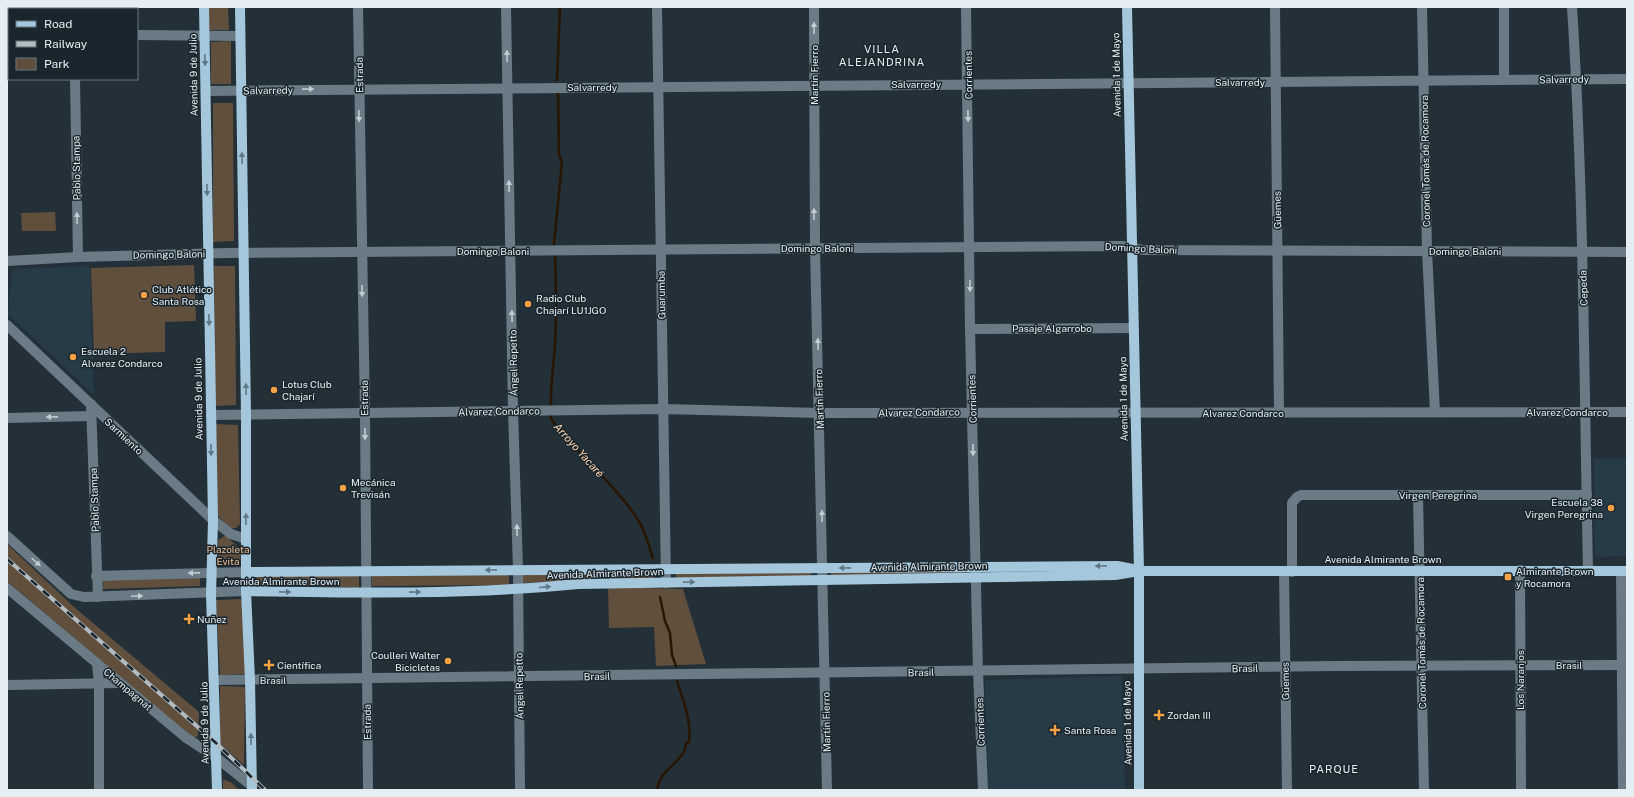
<svg xmlns="http://www.w3.org/2000/svg" width="1634" height="797" font-family="'Public Sans',sans-serif">
<style>
.built{fill:#273b46}
.green{fill:#614f3e}
.lines{fill:none;stroke-linecap:round;stroke-linejoin:round}
.stream{stroke:#281502;stroke-width:2.5}
.minor{stroke:#6a7b85;stroke-width:10}
.major{stroke:#a4c7dc;stroke-width:10}
.rail-casing{stroke:#b2bcc1;stroke-width:4}
.rail{stroke:#1a262e;stroke-width:2.5;stroke-dasharray:8;stroke-linecap:butt}
.oneway{fill:#c0ccd1}
.oneway2{fill:#5f7685}
.poi-dot{fill:#f5a246;stroke:#1a262e;stroke-width:1.5}
.labels{text-anchor:middle;stroke-width:3;stroke-linejoin:round;paint-order:stroke}
.street-label{font-size:10px;fill:#e5eef2;stroke:#1a262e}
.poi-label{font-size:10px;fill:#e5eef2;stroke:#1a262e;text-anchor:start}
.park-label{font-size:10px;fill:#efbd8c;stroke:#1a262e}
.neighbourhood-label{font-size:11px;letter-spacing:1px;fill:#e5eef2;stroke:#1a262e}
.water-label{font-size:11px;font-style:italic;fill:#ffd6af;stroke:#1a262e}
</style>
<rect width="100%" height="100%" fill="#233038"/>
<!-- built -->
<g class="built">
<path d="M 90,266 L 91,309 L 94,395 L 8,314 L 12,269 Z"/>
<path d="M 1594,459 L 1627,459 L 1627,556 L 1595,557 Z"/>
<path d="M 1122,676 L 1125,790 L 988,790 L 985,680 Z"/>
</g>
<!-- green -->
<g class="green">
<path d="M 7,7 L 67,7 L 67,9 L 9,9 L 9,30 L 7,30 Z"/>
<path d="M 209,7 L 228,7 L 229,30 L 209,30 Z"/>
<path d="M 231,41 L 231,84 L 211,84 L 211,42 Z"/>
<path d="M 213,103 L 233,103 L 234,241 L 213,242 Z"/>
<path d="M 55,212 L 56,231 L 22,231 L 21,213 Z"/>
<path d="M 194,265 L 196,321 L 165,322 L 165,352 L 94,354 L 91,268 Z"/>
<path d="M 214,266 L 235,266 L 236,405 L 215,406 Z"/>
<path d="M 216,424 L 238,425 L 240,524 L 236,528 L 229,528 L 217,515 Z"/>
<path d="M 226,535 L 241,551 L 240,564 L 236,566 L 221,566 L 218,561 L 218,540 Z"/>
<path d="M 7,544 L 74,607 L 199,712 L 198,736 L 192,738 L 7,581 Z"/>
<path d="M 962,571 L 962,574 L 831,576 L 831,572 Z"/>
<path d="M 811,572 L 811,576 L 676,578 L 676,574 Z"/>
<path d="M 509,573 L 509,585 L 372,586 L 372,574 Z"/>
<path d="M 523,573 L 654,573 L 654,578 L 523,583 Z"/>
<path d="M 359,575 L 359,588 L 256,583 L 256,577 Z"/>
<path d="M 200,577 L 200,586 L 103,589 L 103,579 Z"/>
<path d="M 608,587 L 683,589 L 706,664 L 656,666 L 654,627 L 609,628 Z"/>
<path d="M 242,599 L 246,674 L 220,675 L 216,600 Z"/>
<path d="M 220,686 L 245,687 L 244,765 L 220,744 Z"/>
<path d="M 223,779 L 232,783 L 239,790 L 223,790 Z"/>
</g>
<g class="lines">
<!-- stream -->
<g class="stream">
<path d="M 557,80 L 560,7"/>
<path d="M 554,244 L 562,162 L 559,155 L 558,93"/>
<path d="M 551,407 C 550,385 554,365 555,343 C 557,314 556,285 555,256"/>
<path d="M 551,412 L 551,419 C 578,456 616,484 640,523 C 646,533 649,547 653,558"/>
<path d="M 660,597 L 665,621 L 670,633 L 672,655 L 676,666"/>
<path d="M 657,790 C 658,786 659,781 661,778 C 668,766 686,758 686,743 L 689,742 C 692,724 683,699 677,681"/>
</g>
<!-- minor -->
<g class="minor">
<path d="M 73,7 L 73,9"/>
<path d="M 358,7 L 365,413 L 368,790"/>
<path d="M 506,7 L 513,411 L 518,569 L 520,790"/>
<path d="M 657,7 L 666,583"/>
<path d="M 814,7 L 815,248 L 827,790"/>
<path d="M 966,7 L 970,329 L 978,671 L 983,790"/>
<path d="M 1275,7 L 1279,413"/>
<path d="M 1422,7 L 1427,251 L 1435,412"/>
<path d="M 1504,7 L 1504,80"/>
<path d="M 1572,7 C 1584,194 1584,382 1588,570"/>
<path d="M 137,35 L 240,36"/>
<path d="M 7,37 L 9,37"/>
<path d="M 75,79 L 78,257"/>
<path d="M 206,91 L 1627,79"/>
<path d="M 7,261 L 78,257 L 226,253 L 1122,246 L 1143,250 L 1627,252"/>
<path d="M 7,325 L 213,520 L 231,534 L 246,539"/>
<path d="M 970,329 L 1133,328"/>
<path d="M 91,404 L 98,597"/>
<path d="M 211,415 L 663,409 L 820,413 L 1627,412"/>
<path d="M 7,418 L 91,416"/>
<path d="M 1418,496 L 1424,790"/>
<path d="M 7,536 L 71,594 L 84,597 L 246,591"/>
<path d="M 1520,570 L 1521,790"/>
<path d="M 1284,571 L 1287,790"/>
<path d="M 1621,571 L 1623,790"/>
<path d="M 1292,572 L 1292,503 L 1297,497 L 1301,495 L 1587,495"/>
<path d="M 96,576 L 247,572"/>
<path d="M 7,588 L 185,737 L 217,758 L 252,786"/>
<path d="M 97,663 L 99,684 L 99,790"/>
<path d="M 215,680 L 1333,666 L 1627,665"/>
<path d="M 7,685 L 120,683"/>
</g>
<!-- major -->
<g class="major">
<path d="M 204,7 L 213,520 L 211,594 L 217,790"/>
<path d="M 240,7 L 246,415 L 246,591 L 250,680 L 252,790"/>
<path d="M 1127,7 L 1139,571 L 1139,790"/>
<path d="M 247,572 L 1117,566 L 1133,569"/>
<path d="M 246,591 C 357,593 468,595 578,584 L 1115,575 L 1139,571 L 1627,571"/>
</g>
<defs>
<path id="rail" d="M 7,559 L 216,743 L 265,790"/>
</defs>
<!-- rail casing -->
<use href="#rail" class="rail-casing"/>
<!-- rail -->
<use href="#rail" class="rail"/>
</g>
<!-- one-way arrows -->
<defs><path id="oneway-solid" d="M-6-.8H1V-3.2L6.5 0L1 3.2V.8H-6Z"/></defs>
<g class="oneway">
<use href="#oneway-solid" transform="translate(814 28) rotate(-90)"/>
<use href="#oneway-solid" transform="translate(507 56) rotate(-91)"/>
<use href="#oneway-solid" transform="translate(308 89) rotate(-1)"/>
<use href="#oneway-solid" transform="translate(359 116) rotate(89)"/>
<use href="#oneway-solid" transform="translate(968 116) rotate(89)"/>
<use href="#oneway-solid" transform="translate(509 186) rotate(-91)"/>
<use href="#oneway-solid" transform="translate(814 214) rotate(-90)"/>
<use href="#oneway-solid" transform="translate(77 218) rotate(-91)"/>
<use href="#oneway-solid" transform="translate(970 286) rotate(90)"/>
<use href="#oneway-solid" transform="translate(362 291) rotate(89)"/>
<use href="#oneway-solid" transform="translate(512 316) rotate(-91)"/>
<use href="#oneway-solid" transform="translate(818 344) rotate(-92)"/>
<use href="#oneway-solid" transform="translate(52 417) rotate(179)"/>
<use href="#oneway-solid" transform="translate(365 434) rotate(90)"/>
<use href="#oneway-solid" transform="translate(973 450) rotate(89)"/>
<use href="#oneway-solid" transform="translate(822 516) rotate(-91)"/>
<use href="#oneway-solid" transform="translate(517 530) rotate(-92)"/>
<use href="#oneway-solid" transform="translate(36 562) rotate(42)"/>
<use href="#oneway-solid" transform="translate(194 573) rotate(179)"/>
<use href="#oneway-solid" transform="translate(137 596) rotate(-2)"/>
</g>
<g class="oneway2">
<use href="#oneway-solid" transform="translate(205 60) rotate(89)"/>
<use href="#oneway-solid" transform="translate(242 158) rotate(-91)"/>
<use href="#oneway-solid" transform="translate(207 190) rotate(89)"/>
<use href="#oneway-solid" transform="translate(209 320) rotate(89)"/>
<use href="#oneway-solid" transform="translate(246 389) rotate(-91)"/>
<use href="#oneway-solid" transform="translate(211 450) rotate(89)"/>
<use href="#oneway-solid" transform="translate(246 519) rotate(-90)"/>
<use href="#oneway-solid" transform="translate(1101 566) rotate(179)"/>
<use href="#oneway-solid" transform="translate(845 568) rotate(179)"/>
<use href="#oneway-solid" transform="translate(491 570) rotate(179)"/>
<use href="#oneway-solid" transform="translate(689 582) rotate(-1)"/>
<use href="#oneway-solid" transform="translate(545 587) rotate(-5)"/>
<use href="#oneway-solid" transform="translate(285 592) rotate(1)"/>
<use href="#oneway-solid" transform="translate(415 592) rotate(-1)"/>
<use href="#oneway-solid" transform="translate(251 739) rotate(-91)"/>
</g>
<!-- markers -->
<g class="poi-dot">
<circle cx="144" cy="295" r="4"/>
<circle cx="528" cy="304" r="4"/>
<circle cx="73" cy="357" r="4"/>
<circle cx="274" cy="390" r="4"/>
<circle cx="343" cy="488" r="4"/>
<circle cx="1611" cy="508" r="4"/>
<rect x="1504" y="573" width="8" height="8" rx="2"/>
<path d="M187 613h4v4h4v4h-4v4h-4v-4h-4v-4h4z"/>
<circle cx="448" cy="661" r="4"/>
<path d="M267 659h4v4h4v4h-4v4h-4v-4h-4v-4h4z"/>
<path d="M1157 709h4v4h4v4h-4v4h-4v-4h-4v-4h4z"/>
<path d="M1053 724h4v4h4v4h-4v4h-4v-4h-4v-4h4z"/>
</g>
<g class="labels">
<!-- street labels -->
<g class="street-label">
<text transform="translate(193 75) rotate(-91)" y="4">Avenida 9 de Julio</text>
<text transform="translate(359 75) rotate(-91)" y="4">Estrada</text>
<text transform="translate(814 75) rotate(-90)" y="4">Martín Fierro</text>
<text transform="translate(968 75) rotate(-91)" y="4">Corrientes</text>
<text transform="translate(1116 75) rotate(-91)" y="4">Avenida 1 de Mayo</text>
<text transform="translate(1564 79) rotate(-1)" y="4">Salvarredy</text>
<text x="1240" y="86">Salvarredy</text>
<text x="916" y="88">Salvarredy</text>
<text x="592" y="91">Salvarredy</text>
<text transform="translate(268 90) rotate(-1)" y="4">Salvarredy</text>
<text transform="translate(1425 161) rotate(-91)" y="4">Coronel Tomás de Rocamora</text>
<text transform="translate(76 168) rotate(-91)" y="4">Pablo Stampa</text>
<text transform="translate(1277 210) rotate(-91)" y="4">Güemes</text>
<text x="817" y="252">Domingo Baloni</text>
<text transform="translate(1141 248) rotate(3)" y="4">Domingo Baloni</text>
<text x="493" y="255">Domingo Baloni</text>
<text x="1465" y="255">Domingo Baloni</text>
<text transform="translate(169 254) rotate(-1)" y="4">Domingo Baloni</text>
<text transform="translate(1583 288) rotate(-92)" y="4">Cepeda</text>
<text transform="translate(661 295) rotate(-91)" y="4">Guarumba</text>
<text x="1052" y="332">Pasaje Algarrobo</text>
<text transform="translate(513 363) rotate(-91)" y="4">Ángel Repetto</text>
<text transform="translate(364 398) rotate(-91)" y="4">Estrada</text>
<text transform="translate(198 399) rotate(-91)" y="4">Avenida 9 de Julio</text>
<text transform="translate(819 399) rotate(-92)" y="4">Martín Fierro</text>
<text transform="translate(972 399) rotate(-92)" y="4">Corrientes</text>
<text transform="translate(1123 399) rotate(-91)" y="4">Avenida 1 de Mayo</text>
<text transform="translate(499 411) rotate(-1)" y="4">Alvarez Condarco</text>
<text transform="translate(919 412) rotate(-1)" y="4">Alvarez Condarco</text>
<text x="1567" y="416">Alvarez Condarco</text>
<text x="1243" y="417">Alvarez Condarco</text>
<text transform="translate(124 436) rotate(43)" y="4">Sarmiento</text>
<text x="1438" y="499">Virgen Peregrina</text>
<text transform="translate(94 500) rotate(-92)" y="4">Pablo Stampa</text>
<text x="1383" y="563">Avenida Almirante Brown</text>
<text transform="translate(929 566) rotate(-1)" y="4">Avenida Almirante Brown</text>
<text transform="translate(605 573) rotate(-2)" y="4">Avenida Almirante Brown</text>
<text x="281" y="585">Avenida Almirante Brown</text>
<text transform="translate(1421 643) rotate(-91)" y="4">Coronel Tomás de Rocamora</text>
<text x="1569" y="669">Brasil</text>
<text transform="translate(1245 668) rotate(-1)" y="4">Brasil</text>
<text transform="translate(921 672) rotate(-1)" y="4">Brasil</text>
<text transform="translate(597 676) rotate(-1)" y="4">Brasil</text>
<text x="273" y="684">Brasil</text>
<text transform="translate(1520 680) rotate(-90)" y="4">Los Naranjos</text>
<text transform="translate(1285 681) rotate(-91)" y="4">Güemes</text>
<text transform="translate(519 686) rotate(-91)" y="4">Ángel Repetto</text>
<text transform="translate(128 689) rotate(40)" y="4">Champagnat</text>
<text transform="translate(367 722) rotate(-91)" y="4">Estrada</text>
<text transform="translate(826 722) rotate(-91)" y="4">Martín Fierro</text>
<text transform="translate(980 722) rotate(-92)" y="4">Corrientes</text>
<text transform="translate(204 723) rotate(-91)" y="4">Avenida 9 de Julio</text>
<text transform="translate(1127 723) rotate(-91)" y="4">Avenida 1 de Mayo</text>
</g>
<!-- poi labels -->
<g class="poi-label">
<text x="152" y="293">Club Atlético<tspan x="152" dy="12">Santa Rosa</tspan></text>
<text x="536" y="302">Radio Club<tspan x="536" dy="12">Chajarí LU1JGO</tspan></text>
<text x="81" y="355">Escuela 2<tspan x="81" dy="12">Alvarez Condarco</tspan></text>
<text x="282" y="388">Lotus Club<tspan x="282" dy="12">Chajarí</tspan></text>
<text x="351" y="486">Mecánica<tspan x="351" dy="12">Trevisán</tspan></text>
<text x="1603" y="506" text-anchor="end">Escuela 38<tspan x="1603" dy="12">Virgen Peregrina</tspan></text>
<text x="1516" y="575">Almirante Brown<tspan x="1516" dy="12">y Rocamora</tspan></text>
<text x="197" y="623">Nuñez</text>
<text x="440" y="659" text-anchor="end">Coulleri Walter<tspan x="440" dy="12">Bicicletas</tspan></text>
<text x="277" y="669">Científica</text>
<text x="1167" y="719">Zordan III</text>
<text x="1064" y="734">Santa Rosa</text>
</g>
<!-- park labels -->
<g class="park-label">
<text x="228" y="553">Plazoleta<tspan x="228" dy="12">Evita</tspan></text>
</g>
<!-- neighbourhood labels -->
<g class="neighbourhood-label">
<text x="882" y="53">VILLA<tspan x="882" dy="13">ALEJANDRINA</tspan></text>
<text x="1334" y="773">PARQUE</text>
</g>
<!-- water labels -->
<g class="water-label">
<text transform="translate(579 450) rotate(48)" y="4">Arroyo Yacaré</text>
</g>
</g>
<!-- border -->
<rect width="1634" height="797" fill="none" stroke="#e5eef2" stroke-width="16"/>
<!-- legend -->
<rect x="8" y="8" width="130" height="72" fill="#1a262e" stroke="#6b767c"/>
<rect x="16" y="21" width="20" height="6" fill="#a4c7dc" stroke="#6b767c"/>
<text x="44" y="28" font-size="12" fill="#e5eef2">Road</text>
<rect x="16" y="41" width="20" height="6" fill="#b2bcc1" stroke="#6b767c"/>
<text x="44" y="48" font-size="12" fill="#e5eef2">Railway</text>
<rect x="16" y="58" width="20" height="12" fill="#614f3e" stroke="#6b767c"/>
<text x="44" y="68" font-size="12" fill="#e5eef2">Park</text>
</svg>
